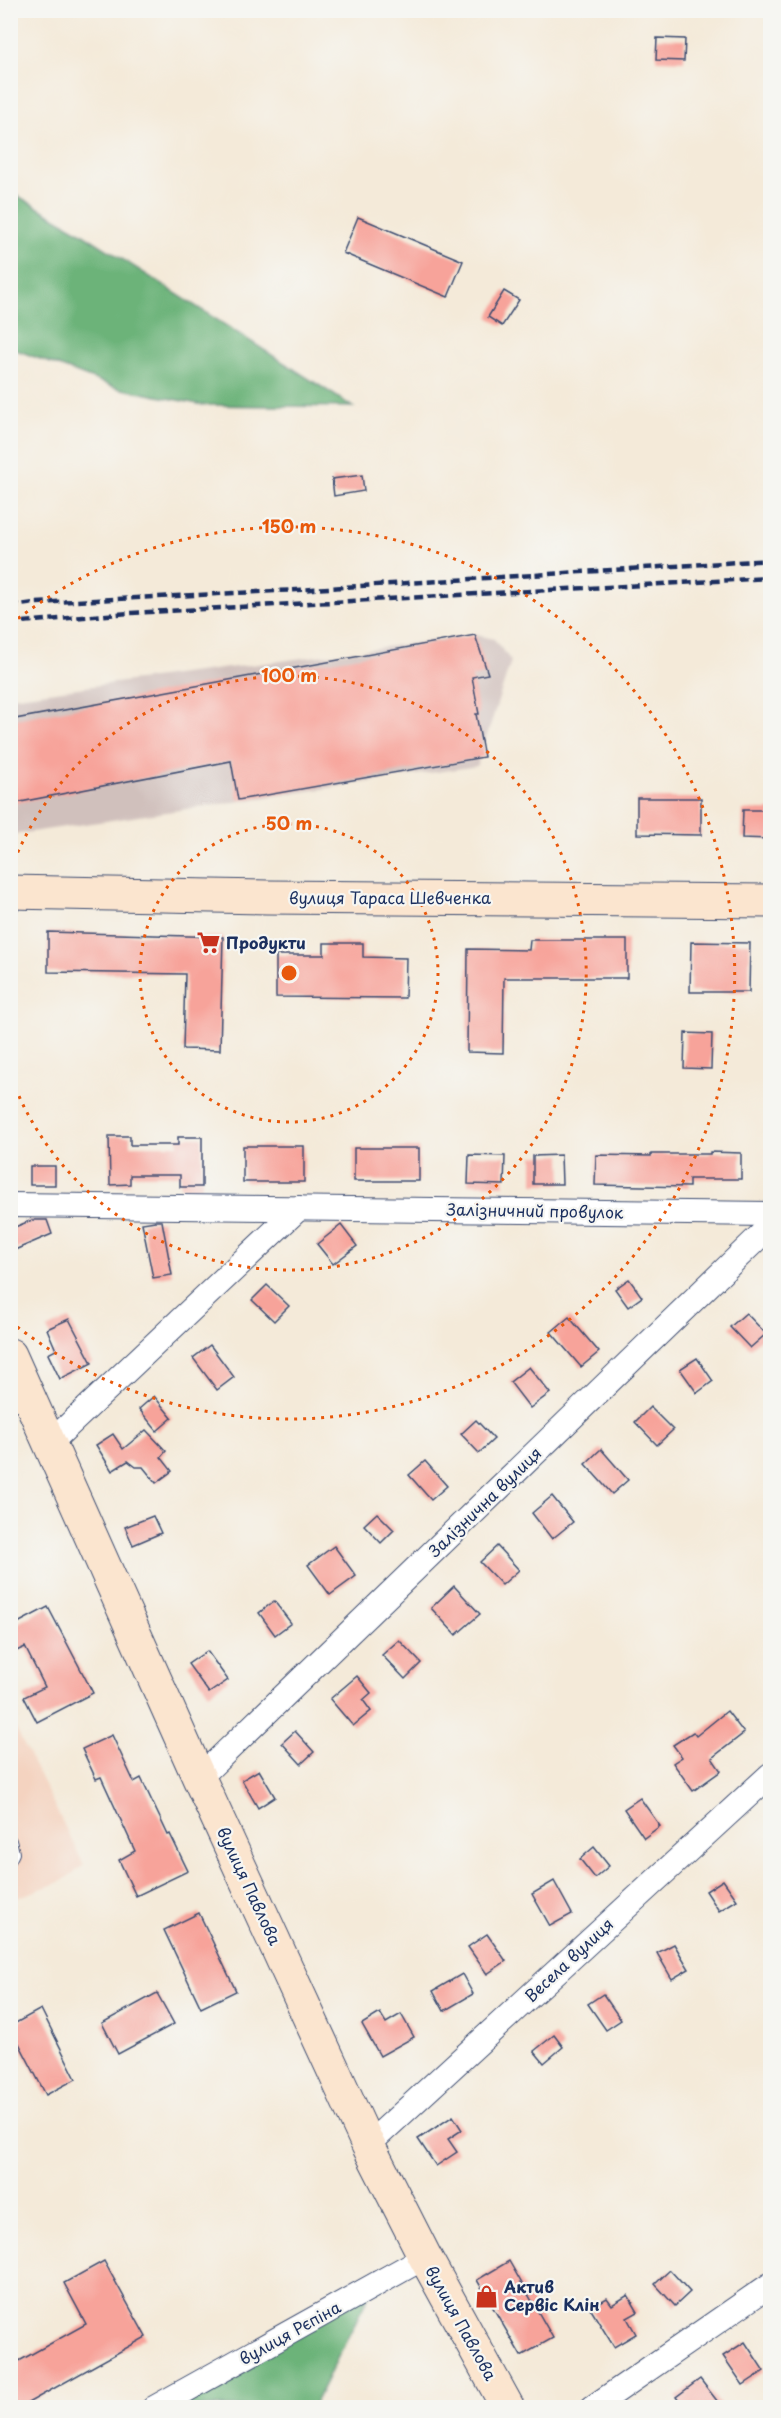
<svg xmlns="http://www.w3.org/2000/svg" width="781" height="2418" font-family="'Playpen Sans',sans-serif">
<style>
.built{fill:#f4d3c0}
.industrial{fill:#d0c0bc}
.forest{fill:#6cb379;stroke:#44716c;stroke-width:1.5}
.building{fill:#f7a39a}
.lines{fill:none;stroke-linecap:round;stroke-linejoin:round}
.lane-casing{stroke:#3c4b70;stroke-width:14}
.street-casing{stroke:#3c4b70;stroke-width:26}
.secondary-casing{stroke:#3c4b70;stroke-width:35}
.lane{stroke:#fff;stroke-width:12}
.street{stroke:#fff;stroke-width:24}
.secondary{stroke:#fbe5cf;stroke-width:33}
.rail{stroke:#1b2f5e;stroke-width:4.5;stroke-dasharray:9 4.5;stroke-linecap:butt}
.ring{fill:none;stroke:#e8590c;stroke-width:3;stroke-dasharray:3 6}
.labels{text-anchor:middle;stroke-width:4.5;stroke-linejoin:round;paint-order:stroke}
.street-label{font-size:16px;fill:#1b2f5e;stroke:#f6f6f2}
.poi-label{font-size:16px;font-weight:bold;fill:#1b2f5e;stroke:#f6f6f2;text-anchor:start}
.centre{fill:#e8590c;stroke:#f6f6f2;stroke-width:3}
.ring-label{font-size:18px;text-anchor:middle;font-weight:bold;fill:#e8590c;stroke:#f6f6f2;stroke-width:4.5;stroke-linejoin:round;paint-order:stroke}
</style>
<rect width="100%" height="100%" fill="#f6f6f2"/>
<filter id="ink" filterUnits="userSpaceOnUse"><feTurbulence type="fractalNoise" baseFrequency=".0167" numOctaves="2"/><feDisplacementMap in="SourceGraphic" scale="12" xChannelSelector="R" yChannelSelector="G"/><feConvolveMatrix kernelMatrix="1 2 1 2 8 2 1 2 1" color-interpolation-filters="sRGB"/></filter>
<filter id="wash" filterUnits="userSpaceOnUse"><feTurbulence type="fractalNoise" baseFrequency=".008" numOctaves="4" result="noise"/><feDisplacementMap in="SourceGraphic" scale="24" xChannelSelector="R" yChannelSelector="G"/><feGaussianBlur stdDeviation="1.35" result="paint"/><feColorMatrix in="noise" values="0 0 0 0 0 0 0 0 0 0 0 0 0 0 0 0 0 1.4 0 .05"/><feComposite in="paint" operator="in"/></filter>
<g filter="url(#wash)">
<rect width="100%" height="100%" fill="#f4ead9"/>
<!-- built -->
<path class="built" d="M 10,1717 L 84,1865 L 62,1881 L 11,1900 Z"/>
<!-- industrial -->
<path class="industrial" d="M 475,635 L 494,639 L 511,661 L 477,766 L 11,835 L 10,697 Z"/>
<!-- forest -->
<g class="forest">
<path d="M 11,192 L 80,232 L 353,407 L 203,405 L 117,388 L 11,348 Z"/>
<path d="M 373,2287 L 313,2407 L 154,2407 Z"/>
</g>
<g id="blocks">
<!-- building -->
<g class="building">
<path d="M 657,38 L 685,39 L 684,61 L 656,60 Z"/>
<path d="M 358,217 L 463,261 L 448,297 L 343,253 Z"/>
<path d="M 504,291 L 519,300 L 502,326 L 488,317 Z"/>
<path d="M 362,475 L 364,491 L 334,496 L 332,479 Z"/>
<path d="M 475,635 L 488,674 L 472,677 L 479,714 L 476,714 L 484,757 L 238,800 L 231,761 L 10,804 L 10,720 Z"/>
<path d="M 637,798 L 701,798 L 701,835 L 637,834 Z"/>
<path d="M 743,810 L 771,810 L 771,839 L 742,838 Z"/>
<path d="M 48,932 L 223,937 L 220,1050 L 183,1049 L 185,974 L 48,972 Z"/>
<path d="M 530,940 L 627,940 L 627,978 L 504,978 L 503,1053 L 467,1052 L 468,949 L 529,950 Z"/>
<path d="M 691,942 L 750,943 L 749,992 L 690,992 Z"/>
<path d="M 324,943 L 363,943 L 363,957 L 406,958 L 405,998 L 276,997 L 276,955 L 324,955 Z"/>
<path d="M 685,1033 L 712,1034 L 711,1069 L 684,1068 Z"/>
<path d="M 109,1136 L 130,1136 L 130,1145 L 178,1145 L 178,1137 L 202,1137 L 202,1187 L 180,1187 L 180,1175 L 130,1175 L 130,1184 L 110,1185 Z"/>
<rect x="243" y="1146" width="61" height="36"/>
<rect x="354" y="1148" width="65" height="33"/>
<path d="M 710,1152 L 741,1153 L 741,1179 L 689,1179 L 689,1187 L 595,1185 L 596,1155 L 651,1156 L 651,1154 L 710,1154 Z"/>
<path d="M 469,1155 L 505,1156 L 504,1185 L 468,1184 Z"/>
<path d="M 561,1155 L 562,1184 L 533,1184 L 533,1156 Z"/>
<rect x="30" y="1166" width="25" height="19"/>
<path d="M 32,1220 L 47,1220 L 52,1234 L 10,1252 L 10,1229 Z"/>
<path d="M 155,1221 L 162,1221 L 172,1275 L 153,1278 L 142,1223 Z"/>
<path d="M 341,1225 L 357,1246 L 333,1264 L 317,1244 Z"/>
<path d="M 629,1279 L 642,1297 L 628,1307 L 615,1289 Z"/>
<path d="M 267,1285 L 289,1306 L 274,1321 L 252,1300 Z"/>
<path d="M 746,1313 L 766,1334 L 750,1348 L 730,1327 Z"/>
<path d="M 569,1317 L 599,1352 L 581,1367 L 551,1332 Z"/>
<path d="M 69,1319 L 92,1363 L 60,1379 L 48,1354 L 56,1350 L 47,1329 Z"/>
<path d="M 210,1345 L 234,1377 L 217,1390 L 193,1358 Z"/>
<path d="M 697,1358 L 713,1381 L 697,1393 L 680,1369 Z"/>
<path d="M 529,1367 L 550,1393 L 530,1408 L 510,1382 Z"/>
<path d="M 154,1396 L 172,1418 L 157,1431 L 139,1409 Z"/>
<path d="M 650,1407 L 673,1430 L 657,1445 L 635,1422 Z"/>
<path d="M 476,1420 L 494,1439 L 479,1453 L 461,1434 Z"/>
<path d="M 146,1430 L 166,1451 L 161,1457 L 172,1471 L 156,1483 L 143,1467 L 136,1467 L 128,1461 L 112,1471 L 96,1445 L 113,1434 L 123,1449 Z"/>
<path d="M 601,1449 L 628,1480 L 612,1494 L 585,1464 Z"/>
<path d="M 425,1461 L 447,1486 L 431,1500 L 409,1475 Z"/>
<path d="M 552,1496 L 573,1522 L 552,1539 L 532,1513 Z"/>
<path d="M 377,1513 L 394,1530 L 381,1543 L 364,1525 Z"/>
<path d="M 153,1516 L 161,1533 L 133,1545 L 125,1527 Z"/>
<path d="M 334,1546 L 356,1576 L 330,1595 L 308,1565 Z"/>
<path d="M 497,1546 L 519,1570 L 502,1585 L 480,1562 Z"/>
<path d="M 454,1586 L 480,1614 L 456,1635 L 431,1608 Z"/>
<path d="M 274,1601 L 291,1623 L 275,1635 L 259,1613 Z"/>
<path d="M 48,1607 L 93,1693 L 37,1722 L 24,1697 L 45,1687 L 25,1647 L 10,1654 L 10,1627 Z"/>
<path d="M 399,1640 L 421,1663 L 405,1679 L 382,1655 Z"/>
<path d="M 207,1651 L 228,1680 L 209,1693 L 188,1664 Z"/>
<path d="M 357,1676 L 371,1693 L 363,1700 L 371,1711 L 353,1726 L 330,1699 Z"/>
<path d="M 727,1711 L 744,1733 L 712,1758 L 721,1771 L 693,1791 L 673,1763 L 682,1757 L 673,1745 L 693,1732 L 696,1736 Z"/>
<path d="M 295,1731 L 314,1752 L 301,1764 L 282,1743 Z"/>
<path d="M 112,1735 L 134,1782 L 141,1778 L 168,1835 L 170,1834 L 188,1871 L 136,1896 L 119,1860 L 135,1851 L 101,1777 L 96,1779 L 82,1749 Z"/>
<path d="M 259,1770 L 275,1797 L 258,1808 L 242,1780 Z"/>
<path d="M 640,1798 L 660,1826 L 644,1838 L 624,1809 Z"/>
<path d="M 594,1847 L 609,1866 L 595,1878 L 580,1859 Z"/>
<path d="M 723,1880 L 737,1900 L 719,1911 L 706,1891 Z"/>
<path d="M 554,1881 L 572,1914 L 550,1926 L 532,1894 Z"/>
<path d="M 199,1913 L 236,1991 L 201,2008 L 164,1930 Z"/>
<path d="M 487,1934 L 506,1961 L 487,1974 L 468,1947 Z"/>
<path d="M 674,1944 L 689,1969 L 672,1979 L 657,1953 Z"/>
<path d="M 462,1974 L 473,1994 L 444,2011 L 433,1991 Z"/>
<path d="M 157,1993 L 174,2024 L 118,2054 L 102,2023 Z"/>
<path d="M 603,1994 L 621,2020 L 606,2030 L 588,2004 Z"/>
<path d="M 41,2009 L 76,2079 L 46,2095 L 10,2026 Z"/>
<path d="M 380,2013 L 386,2023 L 401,2014 L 414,2037 L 380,2056 L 362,2024 Z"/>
<path d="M 554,2035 L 563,2047 L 544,2063 L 534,2051 Z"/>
<path d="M 453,2116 L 462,2130 L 448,2139 L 457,2152 L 436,2166 L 418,2139 Z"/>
<path d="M 104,2261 L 146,2337 L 19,2408 L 10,2408 L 10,2366 L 86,2324 L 64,2283 Z"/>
<path d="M 509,2261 L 553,2338 L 521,2356 L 477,2280 Z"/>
<path d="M 670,2270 L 690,2292 L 675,2306 L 655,2284 Z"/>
<path d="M 628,2295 L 638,2312 L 627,2318 L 636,2334 L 614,2347 L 590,2308 L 607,2298 L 612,2305 Z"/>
<path d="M 745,2342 L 764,2371 L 743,2385 L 723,2356 Z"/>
<path d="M 700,2379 L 718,2402 L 722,2408 L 684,2408 L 676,2397 Z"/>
</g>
</g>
</g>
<g filter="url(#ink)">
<use href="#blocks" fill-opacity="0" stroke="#3c4b70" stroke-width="1.5"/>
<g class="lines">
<defs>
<path id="lane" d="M 10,1841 L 13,1853 L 10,1859"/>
<g id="street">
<path d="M 10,1205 L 770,1214"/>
<path d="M 50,1443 L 299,1208"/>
<path d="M 199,1778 L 770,1226"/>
<path d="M 368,2145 L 770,1775"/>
<path d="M 154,2408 L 425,2257"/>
<path d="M 592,2408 L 770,2285"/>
</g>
<g id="secondary">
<path d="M 10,892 L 267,897 L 770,901"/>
<path d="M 10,1355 L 199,1778 L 368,2145 L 425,2257 L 508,2408"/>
</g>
</defs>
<!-- lane casing -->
<use href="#lane" class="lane-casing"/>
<!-- street casing -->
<use href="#street" class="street-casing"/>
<!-- secondary casing -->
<use href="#secondary" class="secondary-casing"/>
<!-- lane -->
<use href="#lane" class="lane"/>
<!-- street -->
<use href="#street" class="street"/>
<!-- secondary -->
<use href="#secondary" class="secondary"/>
<!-- rail -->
<g class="rail">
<path d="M 10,606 L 35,603 L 297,590 L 770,560"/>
<path d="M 10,623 L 130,613 L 770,578"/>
</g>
</g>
</g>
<!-- distance rings -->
<g class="ring">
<circle cx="289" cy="973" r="149"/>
<path d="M11 869A297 297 0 1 1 11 1077"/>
<path d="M11 624A446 446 0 1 1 11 1322"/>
</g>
<!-- icons -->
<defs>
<symbol id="supermarket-bare" viewBox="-9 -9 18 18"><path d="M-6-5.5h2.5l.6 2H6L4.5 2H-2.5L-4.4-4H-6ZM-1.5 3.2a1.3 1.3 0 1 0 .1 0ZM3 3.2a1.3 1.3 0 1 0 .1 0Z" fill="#c8321e" stroke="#f6f6f2" stroke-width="2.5" paint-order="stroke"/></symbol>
<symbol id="shop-bare" viewBox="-9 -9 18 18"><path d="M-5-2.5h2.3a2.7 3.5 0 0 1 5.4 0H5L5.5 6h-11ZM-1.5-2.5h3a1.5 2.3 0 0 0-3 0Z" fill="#c8321e" stroke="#f6f6f2" stroke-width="2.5" paint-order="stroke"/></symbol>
</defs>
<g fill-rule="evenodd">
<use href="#supermarket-bare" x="192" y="926" width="33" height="33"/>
<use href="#shop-bare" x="470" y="2280" width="33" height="33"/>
</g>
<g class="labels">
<!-- street labels -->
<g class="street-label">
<text x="390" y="904">вулиця Тараса Шевченка</text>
<text transform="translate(535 1211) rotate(1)" y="6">Залізничний провулок</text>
<text transform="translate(485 1502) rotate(-44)" y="6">Залізнична вулиця</text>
<text transform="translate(249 1886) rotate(65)" y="6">вулиця Павлова</text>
<text transform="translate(569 1960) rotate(-43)" y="6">Весела вулиця</text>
<text transform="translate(461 2323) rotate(61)" y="6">вулиця Павлова</text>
<text transform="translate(290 2333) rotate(-29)" y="6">вулиця Рєпіна</text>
</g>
<!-- poi labels -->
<g class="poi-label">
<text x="226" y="949">Продукти</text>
<text x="504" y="2293">Актив<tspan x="504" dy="18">Сервiс Клiн</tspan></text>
</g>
</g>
<circle cx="289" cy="973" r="9" class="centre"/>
<g class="ring-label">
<text x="289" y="533">150 m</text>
<text x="289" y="682">100 m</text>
<text x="289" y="830">50 m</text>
</g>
<!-- margin -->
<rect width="781" height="2418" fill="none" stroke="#f6f6f2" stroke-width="36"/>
</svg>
